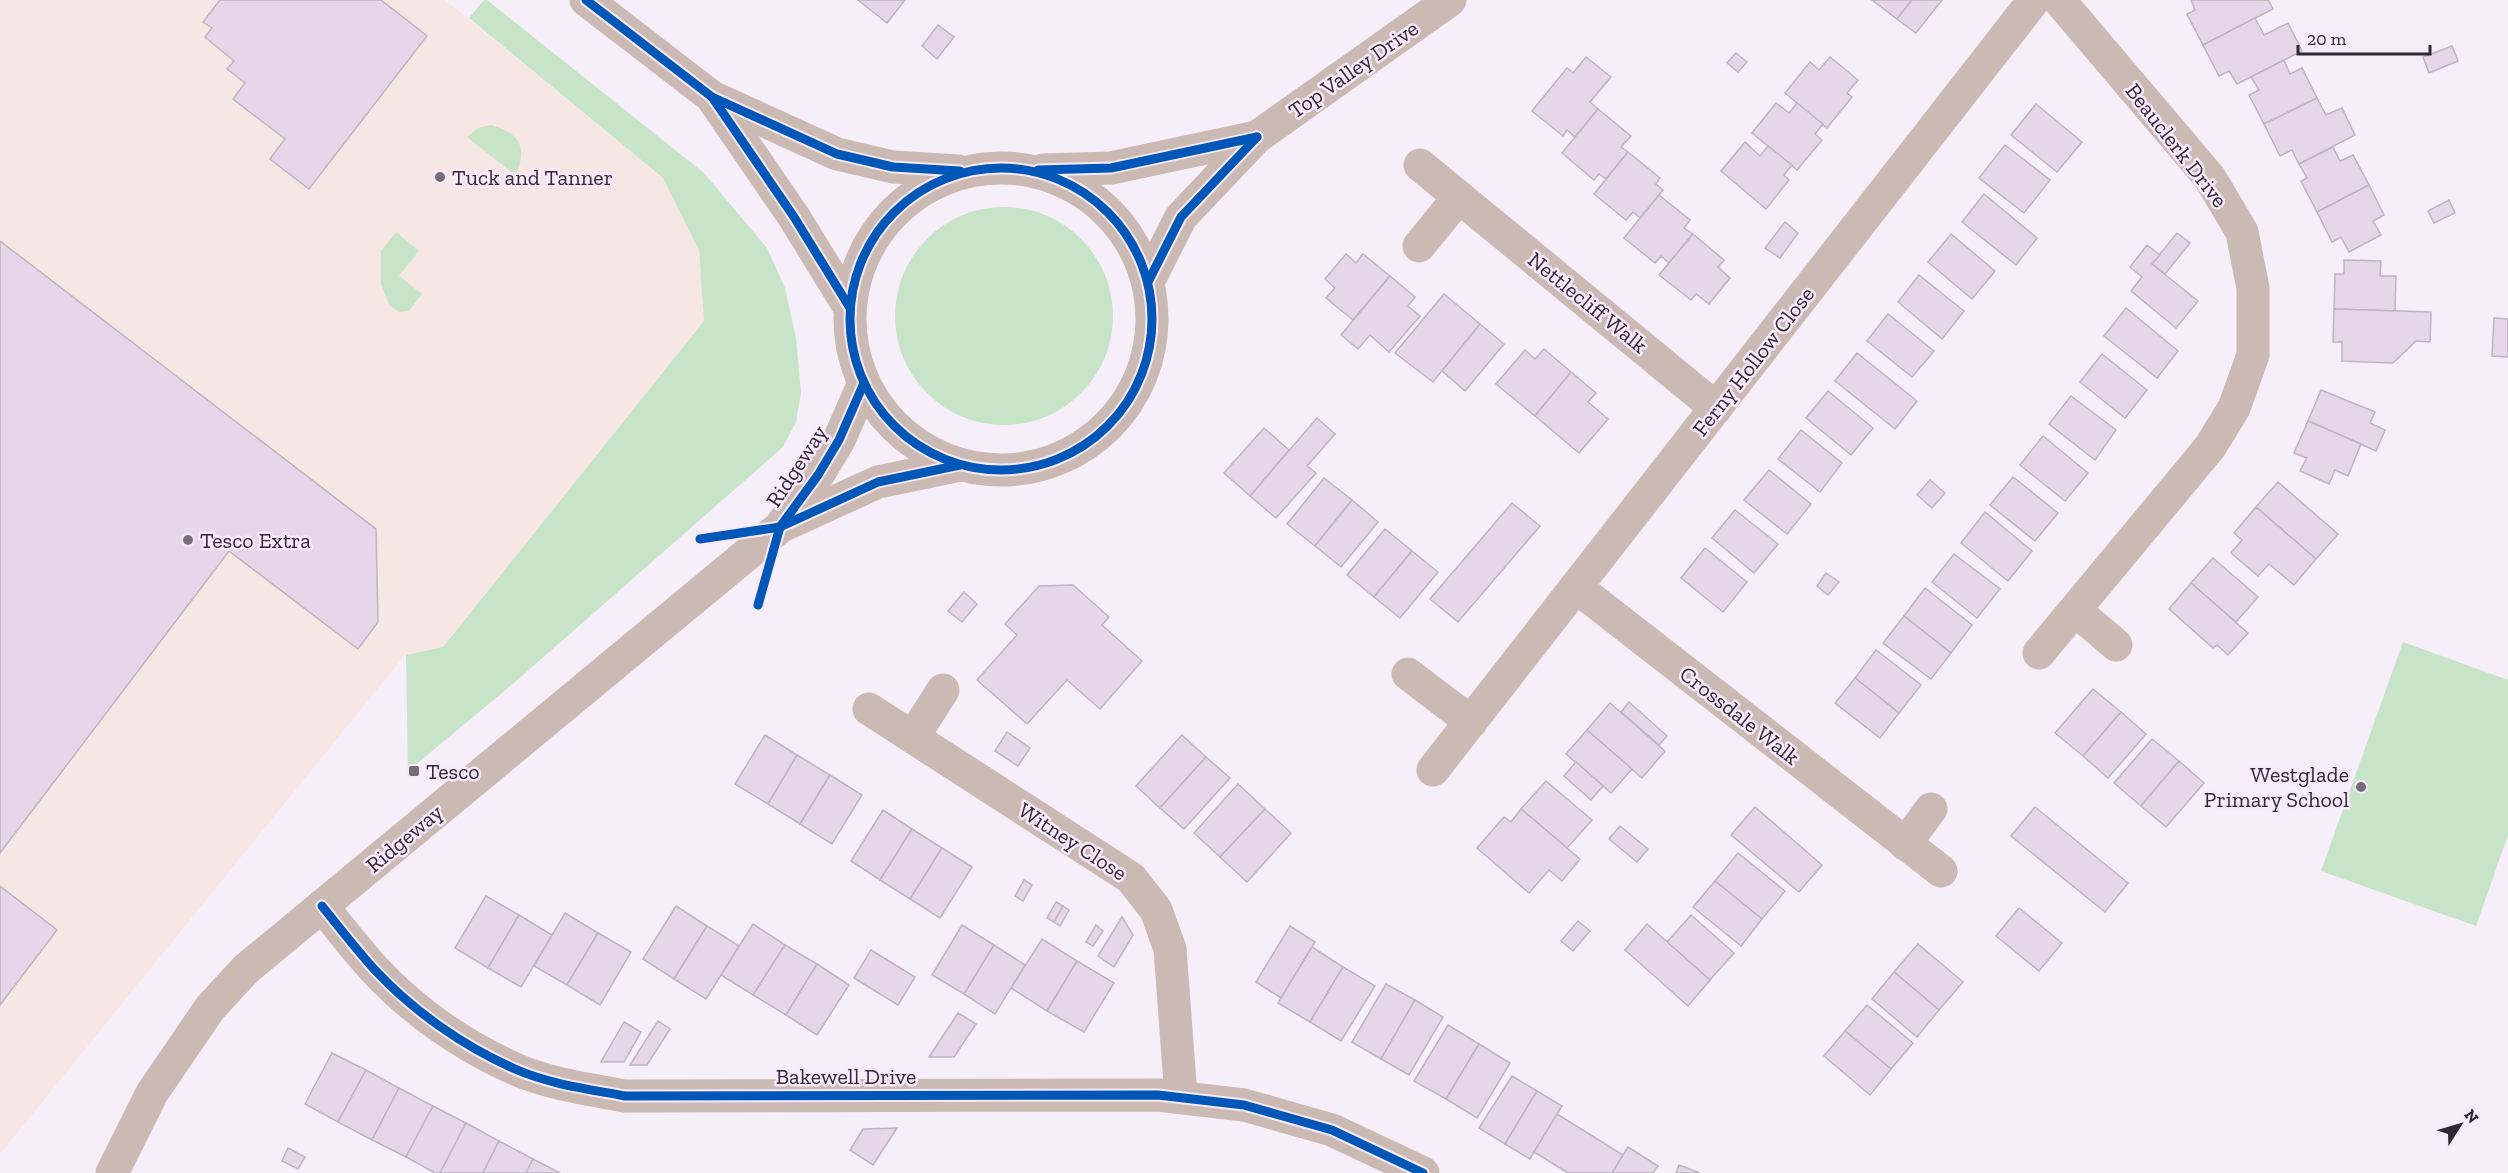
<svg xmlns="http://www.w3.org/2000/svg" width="2508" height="1173" font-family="'Zilla Slab',serif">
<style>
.commercial{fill:#f7e7e4}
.green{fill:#c7e4c9}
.building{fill:#e5d7e9;stroke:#bcb5bf;stroke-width:1.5}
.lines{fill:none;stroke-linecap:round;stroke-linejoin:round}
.minor{stroke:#cbb9b3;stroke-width:33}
.cycleway-casing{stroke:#f8eafc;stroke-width:13}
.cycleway{stroke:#0057b8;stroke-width:9}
.poi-dot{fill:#756d78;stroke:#f8eafc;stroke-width:2}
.labels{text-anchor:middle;stroke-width:5;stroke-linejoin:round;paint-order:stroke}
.street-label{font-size:22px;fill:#302833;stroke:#f8eafc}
.poi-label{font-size:22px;fill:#302833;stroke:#f8eafc;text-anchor:start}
</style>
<rect width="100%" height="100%" fill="#f6eef8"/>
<!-- commercial -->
<path class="commercial" d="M 0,0 L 445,0 L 663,178 L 699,250 L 704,321 L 443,647 L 405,655 L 0,1154 Z"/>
<!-- green -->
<g class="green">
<path d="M 484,0 L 487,0 L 704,173 L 767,248 L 785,288 L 796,338 L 801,393 L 796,422 L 783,447 L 515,682 L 408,771 L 406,655 L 443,647 L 704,321 L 699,250 L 663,178 L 469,18 Z"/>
<path d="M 491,125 C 519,132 529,149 515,175 L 467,137 L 478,128 Z"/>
<circle cx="1004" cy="316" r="109"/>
<path d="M 396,232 L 419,251 L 399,276 L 422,294 L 409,311 L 399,312 L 389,305 L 381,284 L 381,251 Z"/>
<path d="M 2403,642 L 2508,680 L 2508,835 L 2476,926 L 2321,871 Z"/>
</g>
<!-- building -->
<g class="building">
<path d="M 220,0 L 381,0 L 427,36 L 309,189 L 270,159 L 285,139 L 233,99 L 245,83 L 227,69 L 234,61 L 205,37 L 212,28 L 203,22 Z"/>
<path d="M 858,0 L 905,0 L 887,23 Z"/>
<path d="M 1872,0 L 1912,0 L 1897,19 Z"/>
<path d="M 1912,0 L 1942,0 L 1916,33 L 1897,19 Z"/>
<path d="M 2191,0 L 2268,0 L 2273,9 L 2203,45 L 2187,14 L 2195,10 Z"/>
<path d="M 2255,18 L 2264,35 L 2288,23 L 2302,51 L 2237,84 L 2229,71 L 2219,76 L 2203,45 Z"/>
<path d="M 938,25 L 954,37 L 937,59 L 922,46 Z"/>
<path d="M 2452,46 L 2458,61 L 2429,73 L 2423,57 Z"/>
<path d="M 1736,53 L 1747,62 L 1738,72 L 1727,63 Z"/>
<path d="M 1586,57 L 1611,77 L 1590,102 L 1598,109 L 1575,137 L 1567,130 L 1563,136 L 1532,111 L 1567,68 L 1573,73 Z"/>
<path d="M 1830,57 L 1858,80 L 1847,93 L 1852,97 L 1827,128 L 1785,93 L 1810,62 L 1819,70 Z"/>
<path d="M 2284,60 L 2290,74 L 2302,68 L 2317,98 L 2264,124 L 2249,95 L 2259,90 L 2251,77 Z"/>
<path d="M 2317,98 L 2326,115 L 2342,108 L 2355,135 L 2299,164 L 2292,150 L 2280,156 L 2264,124 Z"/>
<path d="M 1776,103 L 1789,113 L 1797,103 L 1823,124 L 1815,134 L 1822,140 L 1797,170 L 1752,133 Z"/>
<path d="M 2036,104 L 2082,142 L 2057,172 L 2011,135 Z"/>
<path d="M 1598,109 L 1631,136 L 1621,147 L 1628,152 L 1606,179 L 1599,174 L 1594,180 L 1562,153 Z"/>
<path d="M 1745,142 L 1760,156 L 1768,146 L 1792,165 L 1784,175 L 1789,180 L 1766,209 L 1721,171 Z"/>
<path d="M 2005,145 L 2050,180 L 2024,213 L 1979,178 Z"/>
<path d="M 2333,147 L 2340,161 L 2353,155 L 2369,185 L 2317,212 L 2301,181 L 2307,178 L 2299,164 Z"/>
<path d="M 1628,152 L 1660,178 L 1656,184 L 1663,190 L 1640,218 L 1633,212 L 1626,220 L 1594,194 Z"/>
<path d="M 2369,185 L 2384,215 L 2373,221 L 2381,235 L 2349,252 L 2341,237 L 2332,242 L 2317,212 Z"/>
<path d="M 1984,194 L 2037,238 L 2016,265 L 1962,222 Z"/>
<path d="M 1659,195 L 1690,220 L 1684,228 L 1693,234 L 1669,263 L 1661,256 L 1655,263 L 1624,238 Z"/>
<path d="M 2449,200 L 2455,213 L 2434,223 L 2428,211 Z"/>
<path d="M 1785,222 L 1798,233 L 1780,258 L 1765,248 Z"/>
<path d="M 2177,233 L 2190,243 L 2165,274 L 2152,264 Z"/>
<path d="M 1693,234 L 1724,260 L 1718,267 L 1730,278 L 1709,304 L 1696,294 L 1691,300 L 1659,275 Z"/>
<path d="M 1951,234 L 1995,271 L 1972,299 L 1928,262 Z"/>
<path d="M 0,241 L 376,529 L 378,622 L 358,649 L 229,551 L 0,853 Z"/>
<path d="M 2147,245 L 2160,255 L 2152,264 L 2198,301 L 2176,328 L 2131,291 L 2142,277 L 2130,267 Z"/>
<path d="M 1346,254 L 1356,263 L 1363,254 L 1390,276 L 1353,320 L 1326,298 L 1335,288 L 1325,279 Z"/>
<path d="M 2344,260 L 2381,261 L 2380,276 L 2396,276 L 2395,311 L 2334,309 L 2335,274 L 2344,274 Z"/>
<path d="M 1919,275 L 1964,311 L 1942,339 L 1898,302 Z"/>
<path d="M 1390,276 L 1415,297 L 1408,306 L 1420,316 L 1389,352 L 1370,335 L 1358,349 L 1341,335 Z"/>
<path d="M 1444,294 L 1480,324 L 1433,382 L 1395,353 Z"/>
<path d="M 2126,308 L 2178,351 L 2157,378 L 2104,336 Z"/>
<path d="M 2334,309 L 2431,312 L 2430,342 L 2416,341 L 2393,363 L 2342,361 L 2342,342 L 2333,342 Z"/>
<path d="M 1888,314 L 1934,351 L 1912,377 L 1867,341 Z"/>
<path d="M 2494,318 L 2508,319 L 2508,357 L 2492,356 Z"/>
<path d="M 1480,324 L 1504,344 L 1465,391 L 1442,371 Z"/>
<path d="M 1544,349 L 1571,372 L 1535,416 L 1496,384 L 1525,350 L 1535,359 Z"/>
<path d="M 1857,353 L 1917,401 L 1895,429 L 1835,381 Z"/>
<path d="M 2102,354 L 2147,390 L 2125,418 L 2080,382 Z"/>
<path d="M 1571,372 L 1596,393 L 1588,402 L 1608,419 L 1579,453 L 1535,416 Z"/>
<path d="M 2321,390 L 2375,412 L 2370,423 L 2385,430 L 2376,451 L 2308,421 Z"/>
<path d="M 1828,391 L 1873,428 L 1851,455 L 1806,418 Z"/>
<path d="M 2071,396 L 2116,430 L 2095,460 L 2049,424 Z"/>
<path d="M 1317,418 L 1335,434 L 1307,466 L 1316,473 L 1276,518 L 1250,496 Z"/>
<path d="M 2308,421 L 2361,444 L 2348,476 L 2335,470 L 2329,484 L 2300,471 L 2307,458 L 2294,453 Z"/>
<path d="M 1264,428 L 1289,450 L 1250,496 L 1224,473 Z"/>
<path d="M 1801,430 L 1842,463 L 1820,492 L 1778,459 Z"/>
<path d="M 2043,436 L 2088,473 L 2065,501 L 2020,465 Z"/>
<path d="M 1769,470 L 1811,504 L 1787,534 L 1744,500 Z"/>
<path d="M 2013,477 L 2058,513 L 2035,541 L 1990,505 Z"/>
<path d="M 1324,478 L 1352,500 L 1315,546 L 1287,524 Z"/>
<path d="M 1930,480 L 1945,493 L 1932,508 L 1917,495 Z"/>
<path d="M 2278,482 L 2338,534 L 2316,559 L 2256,507 Z"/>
<path d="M 1352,500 L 1378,522 L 1341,567 L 1315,546 Z"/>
<path d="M 1512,503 L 1540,526 L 1458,622 L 1430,599 Z"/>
<path d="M 2256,507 L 2316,559 L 2294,585 L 2269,564 L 2258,576 L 2231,553 L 2242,540 L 2234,533 Z"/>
<path d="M 1735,510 L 1778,544 L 1754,573 L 1712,538 Z"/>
<path d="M 1985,512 L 2032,551 L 2008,581 L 1961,543 Z"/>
<path d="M 1385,529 L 1412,551 L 1374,597 L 1347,575 Z"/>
<path d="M 1705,548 L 1747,582 L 1723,612 L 1681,578 Z"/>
<path d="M 1412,551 L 1438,572 L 1400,618 L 1374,597 Z"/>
<path d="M 1954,554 L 2000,589 L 1977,618 L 1932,582 Z"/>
<path d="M 2213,558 L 2258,597 L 2236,622 L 2191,583 Z"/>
<path d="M 1826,573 L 1839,582 L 1828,595 L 1817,586 Z"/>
<path d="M 2191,583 L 2248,633 L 2228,655 L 2217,645 L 2213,648 L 2169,609 Z"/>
<path d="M 1073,585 L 1109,617 L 1102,625 L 1142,661 L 1100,709 L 1067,680 L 1027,724 L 977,680 L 1017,635 L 1005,624 L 1039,586 Z"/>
<path d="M 1925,588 L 1972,625 L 1951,653 L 1904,616 Z"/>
<path d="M 964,592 L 977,604 L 962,622 L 948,611 Z"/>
<path d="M 1904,616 L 1951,653 L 1931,679 L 1883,643 Z"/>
<path d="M 1876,650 L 1921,685 L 1899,713 L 1855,678 Z"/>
<path d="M 1855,678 L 1899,713 L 1880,738 L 1835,703 Z"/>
<path d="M 2093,689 L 2121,712 L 2083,756 L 2055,733 Z"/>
<path d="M 1629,702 L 1667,736 L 1659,745 L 1621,712 Z"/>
<path d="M 1610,703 L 1665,751 L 1642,778 L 1587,730 Z"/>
<path d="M 2121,712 L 2146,734 L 2108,778 L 2083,756 Z"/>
<path d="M 1587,730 L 1632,769 L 1611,793 L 1566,754 Z"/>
<path d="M 1007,732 L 1030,748 L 1018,766 L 995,751 Z"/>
<path d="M 765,735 L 797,755 L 768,804 L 735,784 Z"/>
<path d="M 1182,735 L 1206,757 L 1160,808 L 1136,786 Z"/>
<path d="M 2152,739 L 2179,761 L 2141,806 L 2114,783 Z"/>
<path d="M 797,755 L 830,775 L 800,824 L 768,804 Z"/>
<path d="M 1206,757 L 1230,778 L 1184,829 L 1160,808 Z"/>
<path d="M 2179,761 L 2204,783 L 2166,827 L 2141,806 Z"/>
<path d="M 1576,762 L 1603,786 L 1591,800 L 1564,776 Z"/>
<path d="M 830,775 L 862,795 L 832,844 L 800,824 Z"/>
<path d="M 1546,781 L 1592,820 L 1567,848 L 1521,809 Z"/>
<path d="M 1238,784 L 1265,809 L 1220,857 L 1194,833 Z"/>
<path d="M 1755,807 L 1822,865 L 1799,892 L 1731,835 Z"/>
<path d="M 2035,807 L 2128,883 L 2105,912 L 2011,836 Z"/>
<path d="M 1265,809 L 1291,833 L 1247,882 L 1220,857 Z"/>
<path d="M 1521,809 L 1580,859 L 1562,881 L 1549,870 L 1529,893 L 1477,848 L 1504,817 L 1511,822 Z"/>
<path d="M 883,810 L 912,829 L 880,880 L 851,861 Z"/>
<path d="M 1620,826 L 1648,849 L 1637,862 L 1609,839 Z"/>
<path d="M 912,829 L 942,848 L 910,899 L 880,880 Z"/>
<path d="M 942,848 L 972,867 L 940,918 L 910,899 Z"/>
<path d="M 1738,853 L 1785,891 L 1762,919 L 1715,881 Z"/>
<path d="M 1024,880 L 1032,885 L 1023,901 L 1015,896 Z"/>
<path d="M 1715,881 L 1762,919 L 1741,946 L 1693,907 Z"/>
<path d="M 0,886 L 57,930 L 0,1005 Z"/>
<path d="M 486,896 L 519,915 L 488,968 L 455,948 Z"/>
<path d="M 1056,902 L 1063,906 L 1054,922 L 1047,918 Z"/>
<path d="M 676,906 L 707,926 L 674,979 L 643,959 Z"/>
<path d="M 1063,906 L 1069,910 L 1060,926 L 1054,922 Z"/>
<path d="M 2019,908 L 2062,943 L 2039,971 L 1996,936 Z"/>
<path d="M 565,913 L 598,933 L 567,985 L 534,966 Z"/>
<path d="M 519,915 L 552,935 L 521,987 L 488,968 Z"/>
<path d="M 1691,915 L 1734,953 L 1710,980 L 1667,942 Z"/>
<path d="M 1122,917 L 1133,935 L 1114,967 L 1098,956 Z"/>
<path d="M 1578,921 L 1590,931 L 1573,951 L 1561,941 Z"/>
<path d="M 753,924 L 785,945 L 753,995 L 721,975 Z"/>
<path d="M 1647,924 L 1710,980 L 1688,1006 L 1625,950 Z"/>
<path d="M 962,925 L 994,945 L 964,994 L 932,975 Z"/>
<path d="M 1096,925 L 1103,931 L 1093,946 L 1086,942 Z"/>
<path d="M 707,926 L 739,946 L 706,999 L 674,979 Z"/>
<path d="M 1290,926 L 1315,942 L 1281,998 L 1256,982 Z"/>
<path d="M 598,933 L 631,952 L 600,1005 L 567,985 Z"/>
<path d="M 1042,939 L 1077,961 L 1047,1011 L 1011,988 Z"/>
<path d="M 1918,944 L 1963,982 L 1939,1010 L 1894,972 Z"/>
<path d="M 785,945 L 817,964 L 786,1015 L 753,995 Z"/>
<path d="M 994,945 L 1025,965 L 995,1014 L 964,994 Z"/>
<path d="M 1312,947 L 1343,967 L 1310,1022 L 1278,1003 Z"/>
<path d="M 871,950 L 915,977 L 898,1005 L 854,978 Z"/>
<path d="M 1077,961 L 1114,983 L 1084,1032 L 1047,1011 Z"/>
<path d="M 817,964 L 849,985 L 817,1035 L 786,1015 Z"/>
<path d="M 1343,967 L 1375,986 L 1341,1041 L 1310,1022 Z"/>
<path d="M 1894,972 L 1939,1010 L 1917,1037 L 1872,999 Z"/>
<path d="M 1386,984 L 1415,1000 L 1381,1059 L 1352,1042 Z"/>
<path d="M 1415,1000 L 1443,1017 L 1409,1075 L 1381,1059 Z"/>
<path d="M 1867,1005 L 1913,1043 L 1891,1069 L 1845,1031 Z"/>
<path d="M 958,1013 L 976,1024 L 954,1057 L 929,1057 Z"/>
<path d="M 658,1021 L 670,1029 L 647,1065 L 630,1065 Z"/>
<path d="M 624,1022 L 641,1032 L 624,1062 L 601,1062 Z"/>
<path d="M 1448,1025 L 1479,1044 L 1446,1099 L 1414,1081 Z"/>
<path d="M 1845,1031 L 1891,1069 L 1870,1095 L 1824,1056 Z"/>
<path d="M 1479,1044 L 1510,1063 L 1477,1118 L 1446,1099 Z"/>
<path d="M 332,1053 L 366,1070 L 338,1122 L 305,1104 Z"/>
<path d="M 366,1070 L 399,1088 L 372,1140 L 338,1122 Z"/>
<path d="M 1512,1076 L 1537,1091 L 1505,1144 L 1479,1128 Z"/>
<path d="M 399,1088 L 433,1106 L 406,1157 L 372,1140 Z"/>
<path d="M 1537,1091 L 1562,1106 L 1530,1159 L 1505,1144 Z"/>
<path d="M 433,1106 L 466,1123 L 440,1173 L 435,1173 L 406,1157 Z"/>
<path d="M 1557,1114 L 1623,1155 L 1612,1173 L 1568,1173 L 1534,1152 Z"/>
<path d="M 466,1123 L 499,1141 L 483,1173 L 440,1173 Z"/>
<path d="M 897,1128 L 873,1165 L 850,1150 L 863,1129 Z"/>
<path d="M 499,1141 L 533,1159 L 526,1173 L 483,1173 Z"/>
<path d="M 1628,1147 L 1658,1166 L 1653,1173 L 1612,1173 Z"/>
<path d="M 288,1148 L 305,1157 L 298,1169 L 282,1161 Z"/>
<path d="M 533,1159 L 560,1173 L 526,1173 Z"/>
<path d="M 1679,1165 L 1700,1173 L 1676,1173 Z"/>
</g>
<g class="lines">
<!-- minor -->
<g class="minor">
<path d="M 586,0 L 712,97 L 837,154 L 893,167 L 958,171"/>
<path d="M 713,99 L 794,217 L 850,308"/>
<path d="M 1420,165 L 1716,408"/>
<circle cx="1001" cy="319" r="151"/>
<path d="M 1043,170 L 1111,168 L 1257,137"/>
<path d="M 1419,246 L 1459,197"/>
<path d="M 1148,282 L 1181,217 L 1257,137 L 1450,0"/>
<path d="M 784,525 L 878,482 L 960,465"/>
<path d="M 1576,587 L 1941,871"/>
<path d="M 2075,610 L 2116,645"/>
<path d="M 2039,653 L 2210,447 L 2234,408 L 2253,355 L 2253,288 L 2242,232 L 2210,178 L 2059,0"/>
<path d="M 1408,674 L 1471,722"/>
<path d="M 869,709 L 1131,878 L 1156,910 L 1170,949 L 1181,1097"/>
<path d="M 913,737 L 943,690"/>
<path d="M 1433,770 L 2034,0"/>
<path d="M 1905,844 L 1931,809"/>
<path d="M 322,906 C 339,927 356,949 374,969 C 413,1011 463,1046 515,1069 C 549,1084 588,1089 625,1096 L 1158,1095 L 1244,1105 L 1332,1130 L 1423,1173"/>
<path d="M 112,1173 L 152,1093 L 210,1008 L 246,969 L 780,527 L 818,475 L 839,440 L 864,383"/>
</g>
<defs>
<g id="cycleway">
<path d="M 586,0 L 712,97 L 837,154 L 893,167 L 960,171"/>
<path d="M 712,97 L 794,217 L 850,308"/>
<circle cx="1001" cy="319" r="151"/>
<path d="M 1038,170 L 1111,168 L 1257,137"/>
<path d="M 1148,282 L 1181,217 L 1257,137"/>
<path d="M 700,539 L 780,527 L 878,482 L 960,465"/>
<path d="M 758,605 L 780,527 L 818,475 L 839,440 L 864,383"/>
<path d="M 322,906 C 339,927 356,949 374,969 C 413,1011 463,1046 515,1069 C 549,1084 588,1089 625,1096 L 1158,1095 L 1244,1105 L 1332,1130 L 1423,1173"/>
</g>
</defs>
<!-- cycleway casing -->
<use href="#cycleway" class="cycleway-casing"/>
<!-- cycleway -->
<use href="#cycleway" class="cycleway"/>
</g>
<!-- markers -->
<g class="poi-dot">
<circle cx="440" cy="177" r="6"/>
<circle cx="188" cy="540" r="6"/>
<rect x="408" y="765" width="12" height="12" rx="3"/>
<circle cx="2361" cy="787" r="6"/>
</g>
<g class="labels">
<!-- street labels -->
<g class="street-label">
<text transform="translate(1353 69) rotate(-35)" y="8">Top Valley Drive</text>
<text transform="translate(2177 145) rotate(52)" y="8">Beauclerk Drive</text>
<text transform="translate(1588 302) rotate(39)" y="8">Nettlecliff Walk</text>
<text transform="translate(1753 361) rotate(-52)" y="8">Ferny Hollow Close</text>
<text transform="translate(796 466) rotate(-57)" y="8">Ridgeway</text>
<text transform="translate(1740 715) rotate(38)" y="8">Crossdale Walk</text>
<text transform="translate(404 838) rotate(-40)" y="8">Ridgeway</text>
<text transform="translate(1073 841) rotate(33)" y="8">Witney Close</text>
<text x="846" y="1084">Bakewell Drive</text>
</g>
<!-- poi labels -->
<g class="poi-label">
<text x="452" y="185">Tuck and Tanner</text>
<text x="200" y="548">Tesco Extra</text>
<text x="426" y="779">Tesco</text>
<text x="2349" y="782" text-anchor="end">Westglade<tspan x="2349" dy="25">Primary School</tspan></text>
</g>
</g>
<!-- north arrow -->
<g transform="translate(2460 1125) rotate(53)" stroke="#f8eafc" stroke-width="4.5" paint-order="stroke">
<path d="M0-4.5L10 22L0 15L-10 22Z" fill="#302833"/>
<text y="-9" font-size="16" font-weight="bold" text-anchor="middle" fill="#302833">N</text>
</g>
<!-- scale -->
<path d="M2298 45v9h132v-9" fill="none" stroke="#302833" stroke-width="3"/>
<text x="2307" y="45" font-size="18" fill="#302833" stroke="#f8eafc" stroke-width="4.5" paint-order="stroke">20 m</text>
</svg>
